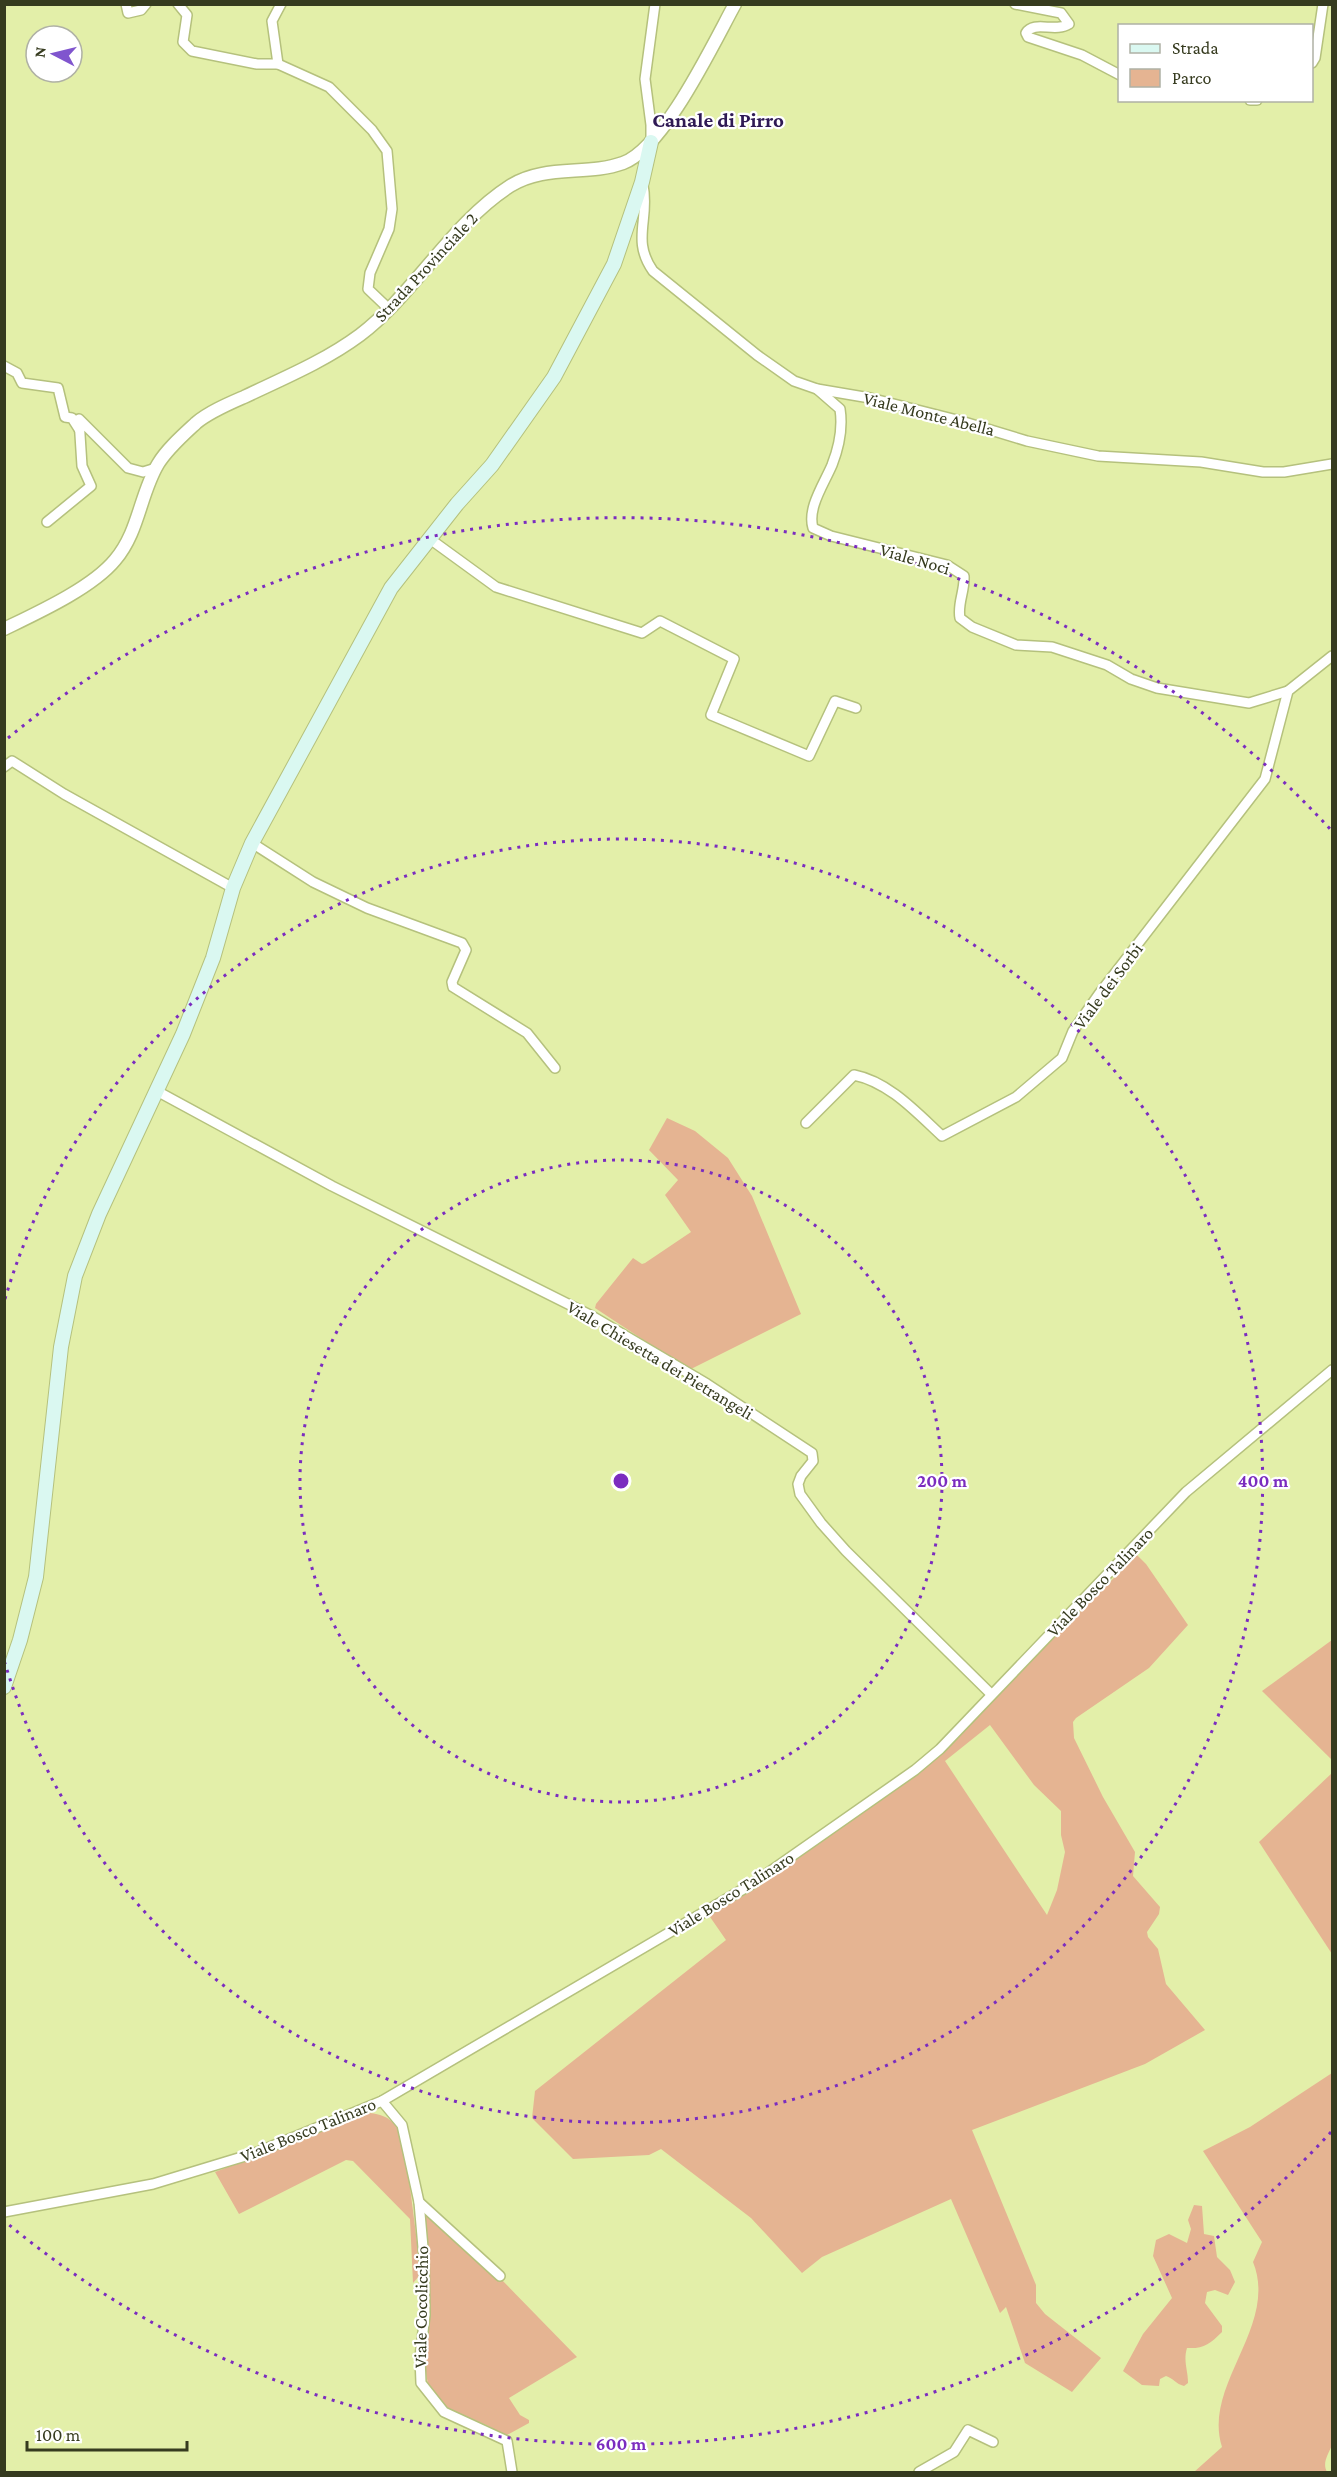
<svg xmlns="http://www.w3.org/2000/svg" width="1337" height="2477" font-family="'Crimson Pro',serif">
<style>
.green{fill:#e5b492;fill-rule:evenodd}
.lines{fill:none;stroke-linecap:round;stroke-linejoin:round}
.minor-casing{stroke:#b5c17d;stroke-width:12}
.tertiary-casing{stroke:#b5c17d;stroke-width:15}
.secondary-casing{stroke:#b5c17d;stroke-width:16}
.minor{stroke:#fff;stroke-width:9}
.tertiary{stroke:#fff;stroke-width:12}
.secondary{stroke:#daf8f1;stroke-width:14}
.ring{fill:none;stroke:#7b2cbf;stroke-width:3;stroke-dasharray:3 6}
.labels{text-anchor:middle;stroke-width:4.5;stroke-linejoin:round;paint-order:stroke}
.street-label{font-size:18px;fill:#363b1f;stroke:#fff}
.quarter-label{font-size:21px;font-weight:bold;fill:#2f1a54;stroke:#fff}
.centre{fill:#7b2cbf;stroke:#fff;stroke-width:3}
.ring-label{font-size:18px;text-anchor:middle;font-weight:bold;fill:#7b2cbf;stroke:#fff;stroke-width:4.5;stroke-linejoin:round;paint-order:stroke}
</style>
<rect width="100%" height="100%" fill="#e3efa9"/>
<!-- green -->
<g class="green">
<path d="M 667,1118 L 695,1131 L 728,1158 L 752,1196 L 801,1314 L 689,1370 L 595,1308 L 596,1304 L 633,1258 L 642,1264 L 645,1263 L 691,1232 L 665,1195 L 678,1180 L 649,1150 Z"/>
<path d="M 1137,1555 L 1146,1564 L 1188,1625 L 1149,1668 L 1076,1718 L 1073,1722 L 1074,1738 L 1103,1797 L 1135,1852 L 1133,1876 L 1160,1907 L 1159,1914 L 1147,1932 L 1148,1937 L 1158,1949 L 1166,1984 L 1205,2030 L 1145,2064 L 972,2130 L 1036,2285 L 1036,2303 L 1045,2314 L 1101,2358 L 1072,2392 L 1025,2363 L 1006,2307 L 1000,2313 L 951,2199 L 822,2257 L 802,2273 L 751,2218 L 661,2149 L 649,2155 L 573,2159 L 532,2118 L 535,2091 L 726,1940 L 708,1914 L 762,1884 L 878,1801 L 939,1752 ZM 990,1725 L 1034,1785 L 1061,1811 L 1061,1835 L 1065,1852 L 1057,1890 L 1047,1915 L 945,1761 Z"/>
<path d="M 1332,1640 L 1332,1760 L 1262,1691 Z"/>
<path d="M 1332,1773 L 1332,1954 L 1259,1842 Z"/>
<path d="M 1332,2073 L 1332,2445 C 1328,2455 1322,2463 1327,2472 L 1194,2472 L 1222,2447 C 1202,2385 1279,2326 1253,2262 L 1262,2242 L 1203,2151 L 1250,2127 Z"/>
<path d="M 370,2113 C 391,2116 394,2122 404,2140 L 421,2274 L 413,2283 L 410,2219 L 353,2161 L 346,2160 L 239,2214 L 215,2172 Z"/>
<path d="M 1194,2205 L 1202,2206 L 1204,2234 L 1214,2236 L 1217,2257 L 1230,2270 L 1235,2282 L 1228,2295 L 1215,2290 L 1207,2292 L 1205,2303 L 1222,2326 L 1222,2332 C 1210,2344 1203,2349 1187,2348 C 1183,2361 1188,2370 1188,2383 L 1184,2386 C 1176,2384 1173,2378 1166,2376 L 1160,2379 L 1159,2386 L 1142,2385 L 1123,2371 L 1143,2334 L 1172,2298 L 1153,2256 L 1156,2240 L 1169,2234 L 1187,2243 L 1191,2229 L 1188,2220 Z"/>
<path d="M 424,2213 L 501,2279 L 577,2357 L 509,2398 L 520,2415 L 529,2420 L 529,2423 L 505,2436 C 485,2420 455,2417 436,2399 C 417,2382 429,2312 429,2286 C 429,2262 426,2237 424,2213 Z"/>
</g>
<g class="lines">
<defs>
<g id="minor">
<path d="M 126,4 L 128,13 L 141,10 L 146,4"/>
<path d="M 178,4 L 187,15 L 183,42 L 192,51 L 257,64 L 278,64 L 329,87 L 372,130 L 387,151 L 392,209 L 389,229 L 370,273 L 368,289 L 389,309"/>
<path d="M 1015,4 L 1061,13 L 1069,24 C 1055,33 1034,20 1026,33 L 1028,37 L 1082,55 L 1120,75"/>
<path d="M 1312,63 L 1315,58 L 1323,4"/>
<path d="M 278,64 L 272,21 L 281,4"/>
<path d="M 1250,100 L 1257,100"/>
<path d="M 651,142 L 651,125 L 645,79 L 655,4"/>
<path d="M 643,185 C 650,219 631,240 653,271 L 757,355 L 794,381 L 817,389 L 870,398 L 961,421 L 1027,441 L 1098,456 L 1201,462 L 1263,472 L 1284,472 L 1332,464"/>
<path d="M 4,366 L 17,373 L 22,383 L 58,388 L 65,417 L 72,418 L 79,429"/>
<path d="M 817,389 L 840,409 C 843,428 839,447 832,465 C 824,484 807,508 813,528 L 831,536 L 947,565 L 964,576 C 965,591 957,604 960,618 L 972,627 L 1016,645 L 1052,647 L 1107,665 L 1131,679 L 1157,688 L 1249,703 L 1288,691"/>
<path d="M 47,522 L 91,486 L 82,466 L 79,419 L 128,468 L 143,472 L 156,468"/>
<path d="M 430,539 L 496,587 L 642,633 L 660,621 L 734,659 L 711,715 L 809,756 L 835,701 L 856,708"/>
<path d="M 4,767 L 12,761 L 64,794 L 233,888"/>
<path d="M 252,843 L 313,882 L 367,908 L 462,943 L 466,950 L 452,982 L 453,987 L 527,1033 L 555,1068"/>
<path d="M 155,1090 L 332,1186 L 590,1315 L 707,1384 L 812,1453 L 813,1461 L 801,1476 L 798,1484 L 800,1494 L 821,1523 L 846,1551 L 991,1694"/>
<path d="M 806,1123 L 854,1075 C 889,1082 916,1112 942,1136 L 1016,1097 L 1062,1058 L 1073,1031 L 1099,994 L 1265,779 L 1288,691 L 1332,656"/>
<path d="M 382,2101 L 402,2125 L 419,2202 L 424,2259 L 425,2315 L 420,2357 L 421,2383 L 444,2412 L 507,2441 L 512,2472"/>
<path d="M 419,2202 L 500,2276"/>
<path d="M 4,2212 L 153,2184 L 255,2153 L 382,2101 L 752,1884 L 915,1770 L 940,1749 L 1186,1492 L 1332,1370"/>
<path d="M 919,2472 L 954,2452 L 968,2430 L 993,2442"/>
</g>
<path id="tertiary" d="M 4,629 C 37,613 92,588 115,560 C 139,532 140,494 158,464 C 167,449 183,435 196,423 C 209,412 228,404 244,397 C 284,378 325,361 360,335 C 415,293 452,223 510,186 C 544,164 587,176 623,163 C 664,148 713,44 735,4"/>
<path id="secondary" d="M 4,1687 L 20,1640 L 36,1577 L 61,1347 L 75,1276 L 99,1214 L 183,1034 L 213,958 L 233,888 L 252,843 L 391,588 L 457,504 L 492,465 L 554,377 L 614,264 L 642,182 L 651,142"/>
</defs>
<!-- minor casing -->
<use href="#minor" class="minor-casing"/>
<!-- tertiary casing -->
<use href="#tertiary" class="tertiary-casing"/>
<!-- secondary casing -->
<use href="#secondary" class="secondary-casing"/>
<!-- minor -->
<use href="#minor" class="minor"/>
<!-- tertiary -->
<use href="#tertiary" class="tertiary"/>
<!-- secondary -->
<use href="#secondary" class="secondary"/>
</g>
<!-- distance rings -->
<g class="ring">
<circle cx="621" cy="1481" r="321"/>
<path d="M5 1299A642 642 0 1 1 5 1663"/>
<path d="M1331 2132A963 963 0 0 1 8 2224M8 738A963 963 0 0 1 1331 830"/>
</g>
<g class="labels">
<!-- street labels -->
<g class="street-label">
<text transform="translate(426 267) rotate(-47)" y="6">Strada Provinciale 2</text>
<text transform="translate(929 414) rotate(14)" y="6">Viale Monte Abella</text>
<text transform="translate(915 559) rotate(16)" y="6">Viale Noci</text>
<text transform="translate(1108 986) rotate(-53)" y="6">Viale dei Sorbi</text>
<text transform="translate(660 1360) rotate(31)" y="6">Viale Chiesetta dei Pietrangeli</text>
<text transform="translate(1100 1582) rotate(-46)" y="6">Viale Bosco Talinaro</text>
<text transform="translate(731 1894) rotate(-32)" y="6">Viale Bosco Talinaro</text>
<text transform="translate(308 2130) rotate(-22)" y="6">Viale Bosco Talinaro</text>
<text transform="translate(421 2307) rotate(-89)" y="6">Viale Cocolicchio</text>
</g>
<!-- quarter labels -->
<g class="quarter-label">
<text x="718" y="127">Canale di Pirro</text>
</g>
</g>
<circle cx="621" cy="1481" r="9" class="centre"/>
<g class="ring-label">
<text x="942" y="1487">200 m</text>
<text x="1263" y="1487">400 m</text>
<text x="621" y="2450">600 m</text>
</g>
<!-- border -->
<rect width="1337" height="2477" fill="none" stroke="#363b1f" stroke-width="12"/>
<!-- legend -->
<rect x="1118" y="24" width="195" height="78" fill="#ffffff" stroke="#afb1a5" stroke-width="1.5"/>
<rect x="1130" y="44" width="30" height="9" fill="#daf8f1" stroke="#afb1a5" stroke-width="1.5"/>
<text x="1172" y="54" font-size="18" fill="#363b1f">Strada</text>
<rect x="1130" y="69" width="30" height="18" fill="#e5b492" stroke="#afb1a5" stroke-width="1.5"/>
<text x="1172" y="84" font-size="18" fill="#363b1f">Parco</text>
<!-- north arrow -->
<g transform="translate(54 54) rotate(277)"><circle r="28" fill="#ffffff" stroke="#afb1a5" stroke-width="1.5"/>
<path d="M0-4.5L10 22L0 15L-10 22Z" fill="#8055ce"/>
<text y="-9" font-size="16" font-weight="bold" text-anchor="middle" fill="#363b1f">N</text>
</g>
<!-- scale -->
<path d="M27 2441v9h160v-9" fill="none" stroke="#363b1f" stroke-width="3"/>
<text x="36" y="2441" font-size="18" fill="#363b1f" stroke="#ffffff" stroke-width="4.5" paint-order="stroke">100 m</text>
</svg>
